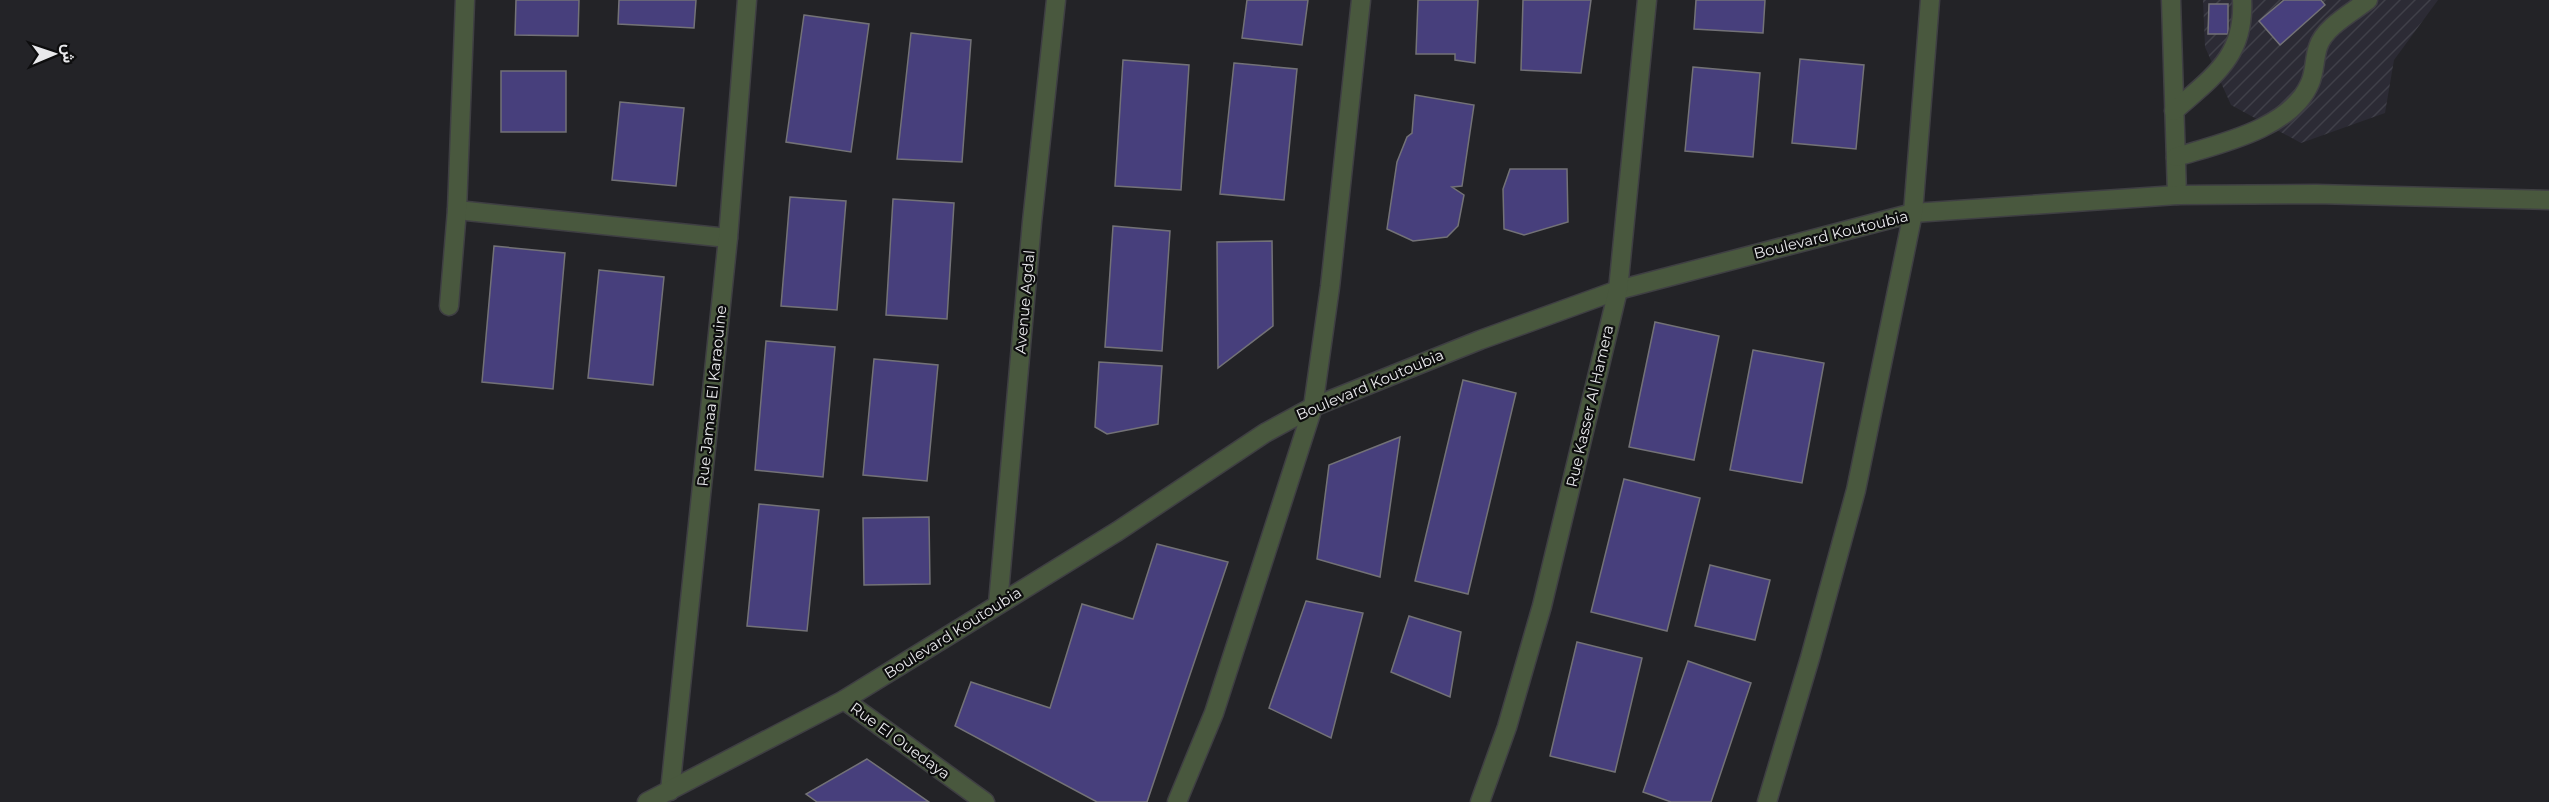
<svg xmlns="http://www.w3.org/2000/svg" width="2549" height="802" font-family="Montserrat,Vazirmatn,sans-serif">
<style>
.industrial{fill:url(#industrial-furrows)}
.building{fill:#473f7c;stroke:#737277;stroke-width:1.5}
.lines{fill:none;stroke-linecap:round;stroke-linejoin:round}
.service-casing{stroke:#3f3f43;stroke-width:21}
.minor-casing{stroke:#3f3f43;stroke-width:21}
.service{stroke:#49583e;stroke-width:18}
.minor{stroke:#49583e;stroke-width:18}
.labels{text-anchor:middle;stroke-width:4.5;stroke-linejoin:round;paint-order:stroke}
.street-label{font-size:15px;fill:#e9e9ec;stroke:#0d0d0e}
</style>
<defs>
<pattern id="industrial-furrows" width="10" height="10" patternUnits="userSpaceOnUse" patternTransform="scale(1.5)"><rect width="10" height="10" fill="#2c2b35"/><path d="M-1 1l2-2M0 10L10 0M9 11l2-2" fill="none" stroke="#404049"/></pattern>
</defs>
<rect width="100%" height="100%" fill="#232327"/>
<!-- industrial -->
<path class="industrial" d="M 2203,0 L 2438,0 L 2394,60 L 2385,113 L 2301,143 L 2231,105 L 2205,47 Z"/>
<!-- building -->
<g class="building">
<path d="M 516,0 L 579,0 L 578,36 L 515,35 Z"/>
<path d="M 619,0 L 696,0 L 694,28 L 618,24 Z"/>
<path d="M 1247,0 L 1308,0 L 1302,45 L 1242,38 Z"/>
<path d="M 1418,0 L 1478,0 L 1475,63 L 1455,60 L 1455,54 L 1416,54 Z"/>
<path d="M 1523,0 L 1591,0 L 1581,73 L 1521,70 Z"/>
<path d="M 1696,0 L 1765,0 L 1763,33 L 1694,29 Z"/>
<path d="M 2284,0 L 2321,0 L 2325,5 L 2280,45 L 2259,21 Z"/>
<path d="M 2209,4 L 2228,4 L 2228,34 L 2208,34 Z"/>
<path d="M 804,15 L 869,24 L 851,152 L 786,142 Z"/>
<path d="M 911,33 L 971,40 L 962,162 L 897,159 Z"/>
<path d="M 1800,59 L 1864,65 L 1856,149 L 1792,143 Z"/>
<path d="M 1123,60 L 1189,65 L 1181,190 L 1115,186 Z"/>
<path d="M 1234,63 L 1297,69 L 1284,200 L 1220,194 Z"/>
<path d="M 1693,67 L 1760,73 L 1753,157 L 1685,151 Z"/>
<rect x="501" y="71" width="65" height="61"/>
<path d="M 1415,95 L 1474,105 L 1462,186 L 1452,187 L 1464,195 L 1458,226 L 1447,237 L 1413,241 L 1387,229 L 1397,162 L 1407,137 L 1412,133 Z"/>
<path d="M 620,102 L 684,108 L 676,186 L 612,180 Z"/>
<path d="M 1510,169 L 1567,169 L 1568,222 L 1524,235 L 1504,229 L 1503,189 Z"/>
<path d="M 790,197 L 846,201 L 837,310 L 781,306 Z"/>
<path d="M 893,199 L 954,203 L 947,319 L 886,315 Z"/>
<path d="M 1113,226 L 1170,231 L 1162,351 L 1105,347 Z"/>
<path d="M 1272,241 L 1273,326 L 1218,368 L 1217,242 Z"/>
<path d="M 494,246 L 565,253 L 553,389 L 482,382 Z"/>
<path d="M 599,270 L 664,277 L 653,385 L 588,378 Z"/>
<path d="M 1655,322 L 1719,336 L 1694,460 L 1629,447 Z"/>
<path d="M 766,341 L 835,347 L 823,477 L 755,470 Z"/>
<path d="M 1753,350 L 1824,363 L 1802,483 L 1730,470 Z"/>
<path d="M 874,359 L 938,365 L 927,481 L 863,475 Z"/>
<path d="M 1099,362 L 1162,366 L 1158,424 L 1107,434 L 1095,427 Z"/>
<path d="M 1463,380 L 1516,393 L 1468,594 L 1415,581 Z"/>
<path d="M 1400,437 L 1380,577 L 1317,559 L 1329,465 Z"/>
<path d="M 1624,479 L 1700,498 L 1667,631 L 1591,612 Z"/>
<path d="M 759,504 L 819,510 L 807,631 L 747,626 Z"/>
<path d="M 929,517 L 930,584 L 864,585 L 863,518 Z"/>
<path d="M 1157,544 L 1228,562 L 1147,802 L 1097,802 L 955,726 L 971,682 L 1050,708 L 1082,604 L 1133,619 Z"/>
<path d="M 1710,565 L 1770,580 L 1755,640 L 1695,626 Z"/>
<path d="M 1306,601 L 1363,613 L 1331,738 L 1269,708 Z"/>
<path d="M 1409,616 L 1461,632 L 1450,697 L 1391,672 Z"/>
<path d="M 1577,642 L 1642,658 L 1615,772 L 1550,756 Z"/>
<path d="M 1688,661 L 1751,683 L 1711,802 L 1671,802 L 1643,792 Z"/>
<path d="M 867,759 L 929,802 L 817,802 L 806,794 Z"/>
</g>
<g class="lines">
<defs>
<g id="service">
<path d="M 2171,0 L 2177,195"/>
<path d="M 2174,111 C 2212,77 2245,57 2242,0"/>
<path d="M 2176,157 C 2218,144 2291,129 2310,83 C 2315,72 2314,59 2318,47 C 2324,27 2353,12 2368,0"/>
</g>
<g id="minor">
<path d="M 457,210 L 728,238"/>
<path d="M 449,306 L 457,210 L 465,0"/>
<path d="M 998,604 L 1032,222 L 1056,0"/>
<path d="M 844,700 L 985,802"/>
<path d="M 670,791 L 728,238 L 747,0"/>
<path d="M 647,802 L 844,700 L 1118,531 L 1265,433 L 1313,407 L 1480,340 L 1618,290 L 1913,213 L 2177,195 L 2316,194 L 2549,200"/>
<path d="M 1177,802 L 1214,713 L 1313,407 L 1330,287 L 1361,0"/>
<path d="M 1480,802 L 1507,727 L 1542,606 L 1618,290 L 1647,0"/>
<path d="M 1767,802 L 1810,658 L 1856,490 L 1913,213 L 1930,0"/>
</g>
</defs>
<!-- service casing -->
<use href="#service" class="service-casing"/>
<!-- minor casing -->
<use href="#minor" class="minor-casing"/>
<!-- service -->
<use href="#service" class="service"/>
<!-- minor -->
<use href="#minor" class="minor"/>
</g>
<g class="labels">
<!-- street labels -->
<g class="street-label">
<text transform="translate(1831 235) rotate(-14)" y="5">Boulevard Koutoubia</text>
<text transform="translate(1025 302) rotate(-85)" y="5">Avenue Agdal</text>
<text transform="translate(1370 385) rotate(-23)" y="5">Boulevard Koutoubia</text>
<text transform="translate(712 396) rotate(-84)" y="5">Rue Jamaa El Karaouine</text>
<text transform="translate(1590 406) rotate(-77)" y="5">Rue Kasser Al Hamera</text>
<text transform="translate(953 633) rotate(-32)" y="5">Boulevard Koutoubia</text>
<text transform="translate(900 741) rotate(36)" y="5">Rue El Ouedaya</text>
</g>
</g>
<!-- north arrow -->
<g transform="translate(54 54) rotate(88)" stroke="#0d0d0e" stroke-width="4.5" paint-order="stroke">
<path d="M0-4.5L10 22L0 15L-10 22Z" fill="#e9e9ec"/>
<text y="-9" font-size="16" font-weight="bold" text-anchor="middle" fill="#e9e9ec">ش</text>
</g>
</svg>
